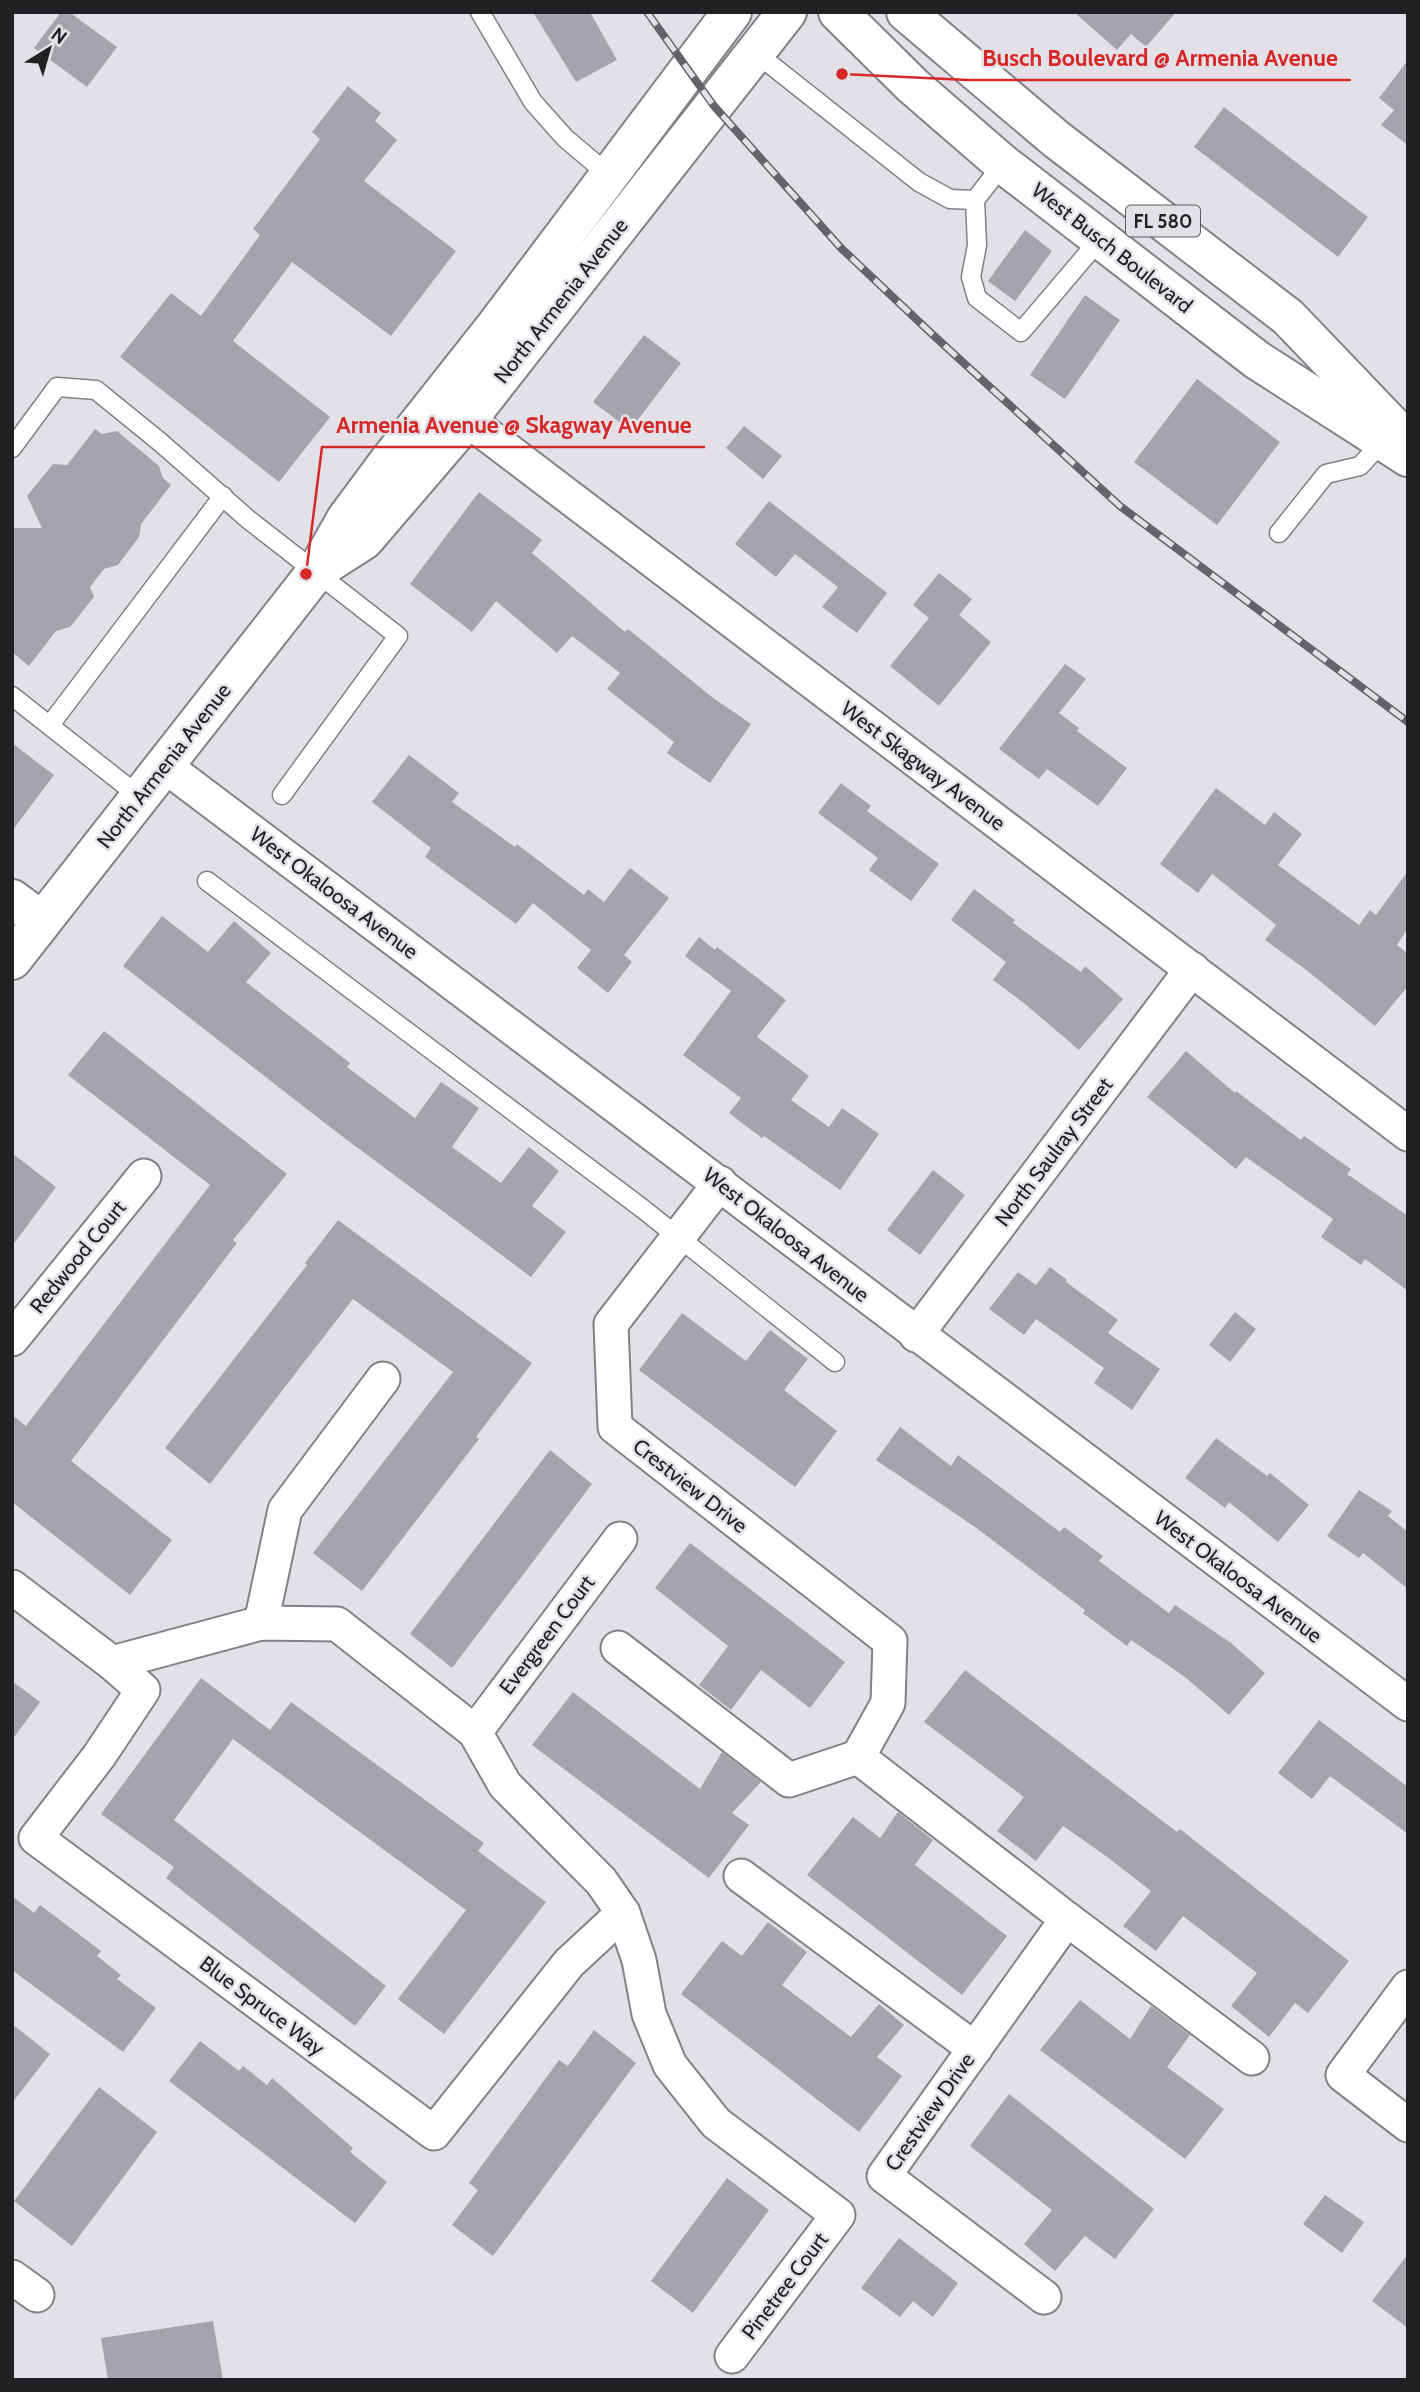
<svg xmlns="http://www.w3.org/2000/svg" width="1420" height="2392" font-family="Cabin,sans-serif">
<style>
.building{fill:#a4a5ac}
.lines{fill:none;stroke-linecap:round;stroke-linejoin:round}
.lane-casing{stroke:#838086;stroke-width:21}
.street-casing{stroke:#838086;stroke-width:37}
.secondary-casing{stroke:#838086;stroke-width:42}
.primary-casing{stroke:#838086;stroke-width:42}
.lane{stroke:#fff;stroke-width:18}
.street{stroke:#fff;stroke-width:33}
.secondary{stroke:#fff;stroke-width:38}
.primary{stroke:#fff;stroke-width:38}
.rail-casing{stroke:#656367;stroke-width:8}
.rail{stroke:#e4e0e7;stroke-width:5;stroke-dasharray:16;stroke-linecap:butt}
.labels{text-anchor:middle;stroke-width:5;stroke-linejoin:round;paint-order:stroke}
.shield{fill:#e4e0e7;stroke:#5c5a5e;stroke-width:2}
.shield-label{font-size:19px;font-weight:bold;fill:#222023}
.street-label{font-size:21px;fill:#222023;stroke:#e4e0e7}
.leader{fill:none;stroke:#d62828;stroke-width:2.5}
.callout-dot{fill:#d62828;stroke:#e4e0e7;stroke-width:2.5}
.callout-label{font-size:23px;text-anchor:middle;font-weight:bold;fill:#d62828;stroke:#e4e0e7;stroke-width:5;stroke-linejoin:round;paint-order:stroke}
</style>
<rect width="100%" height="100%" fill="#e4e0e7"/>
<!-- building -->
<g class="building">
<path d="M 61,12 L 69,12 L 117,47 L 87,87 L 34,48 Z"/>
<path d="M 533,12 L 590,12 L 617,60 L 576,82 Z"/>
<path d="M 1074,12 L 1176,12 L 1146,47 L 1131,34 L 1117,50 Z"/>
<path d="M 1408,60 L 1408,145 L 1381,125 L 1394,110 L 1379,98 Z"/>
<path d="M 348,86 L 381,113 L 375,121 L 397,140 L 364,181 L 456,251 L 391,336 L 292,262 L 233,341 L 330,417 L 279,482 L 120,357 L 171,293 L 201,316 L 260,235 L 253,229 L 320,139 L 312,132 Z"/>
<path d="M 1224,107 L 1368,217 L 1338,257 L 1194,147 Z"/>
<path d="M 1025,230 L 1052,251 L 1015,301 L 988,281 Z"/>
<path d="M 1085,295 L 1120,320 L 1065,399 L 1030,375 Z"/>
<path d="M 644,335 L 681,363 L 630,430 L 593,402 Z"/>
<path d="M 1197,379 L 1280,442 L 1217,525 L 1134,462 Z"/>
<path d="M 744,426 L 782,456 L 763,479 L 726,448 Z"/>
<path d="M 95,429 L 102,434 L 117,431 L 159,466 L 163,478 L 171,485 L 141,524 L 139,537 L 118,565 L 104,569 L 90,587 L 94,597 L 70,627 L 56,631 L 29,666 L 12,652 L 12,528 L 42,528 L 27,496 L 53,464 L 67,465 Z"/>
<path d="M 479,492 L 542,540 L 532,553 L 625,632 L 628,629 L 712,697 L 751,724 L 710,783 L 667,753 L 674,742 L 607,689 L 620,673 L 572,636 L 557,653 L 496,601 L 472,632 L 410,584 Z"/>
<path d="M 769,501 L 887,593 L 857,633 L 822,607 L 838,587 L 795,554 L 776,577 L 735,544 Z"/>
<path d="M 939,573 L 972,599 L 959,615 L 991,642 L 939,706 L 890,666 L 929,618 L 913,605 Z"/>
<path d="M 1065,664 L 1086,679 L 1059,713 L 1079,728 L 1077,731 L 1127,768 L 1098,806 L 1047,769 L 1039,779 L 999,749 Z"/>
<path d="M 12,743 L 54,775 L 12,831 Z"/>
<path d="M 409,755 L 459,793 L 452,802 L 515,847 L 517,844 L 584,895 L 588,889 L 604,902 L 630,868 L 669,898 L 624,955 L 632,962 L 608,993 L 577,968 L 591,950 L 533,903 L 516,924 L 425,857 L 431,848 L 372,802 Z"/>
<path d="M 841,783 L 871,806 L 867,811 L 939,864 L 911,901 L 869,870 L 878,858 L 818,813 Z"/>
<path d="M 1216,788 L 1265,825 L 1274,812 L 1302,834 L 1278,865 L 1359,925 L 1370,910 L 1376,915 L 1408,871 L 1408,928 L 1397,945 L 1408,954 L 1408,986 L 1375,1026 L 1305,969 L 1265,940 L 1276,925 L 1212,874 L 1198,893 L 1160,864 Z"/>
<path d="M 974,889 L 1015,920 L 1013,923 L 1081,972 L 1085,966 L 1123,999 L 1079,1050 L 1025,1004 L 993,980 L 1006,962 L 951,920 Z"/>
<path d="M 162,916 L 208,952 L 234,921 L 271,953 L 246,982 L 350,1063 L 347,1067 L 415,1118 L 441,1082 L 479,1108 L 452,1147 L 501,1183 L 529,1147 L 559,1171 L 532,1206 L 566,1232 L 531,1277 L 339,1134 L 123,966 Z"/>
<path d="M 699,937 L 715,950 L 717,947 L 786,1000 L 757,1037 L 809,1076 L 791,1100 L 829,1127 L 842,1108 L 879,1134 L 840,1190 L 764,1136 L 762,1138 L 729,1113 L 741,1098 L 683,1055 L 731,991 L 685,956 Z"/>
<path d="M 104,1031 L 287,1174 L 233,1240 L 237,1243 L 71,1461 L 172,1540 L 130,1595 L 12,1502 L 12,1415 L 26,1426 L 210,1185 L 68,1075 Z"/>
<path d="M 1186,1051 L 1235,1093 L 1236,1091 L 1301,1140 L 1304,1136 L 1351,1169 L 1347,1174 L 1408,1216 L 1408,1291 L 1365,1259 L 1361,1265 L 1321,1237 L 1333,1219 L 1246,1157 L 1236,1169 L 1147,1097 Z"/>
<path d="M 12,1153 L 56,1187 L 12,1246 Z"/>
<path d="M 933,1170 L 965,1195 L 920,1255 L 887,1230 Z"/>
<path d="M 338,1220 L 532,1363 L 476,1437 L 479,1439 L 362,1591 L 313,1553 L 453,1372 L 353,1299 L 210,1484 L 165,1448 L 307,1265 L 305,1263 Z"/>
<path d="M 1050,1267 L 1067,1280 L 1066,1282 L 1118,1320 L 1108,1333 L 1160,1369 L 1132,1410 L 1094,1383 L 1104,1368 L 1036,1319 L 1024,1335 L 989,1309 L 1018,1272 L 1036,1285 Z"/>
<path d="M 1235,1312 L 1256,1329 L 1230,1362 L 1209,1345 Z"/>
<path d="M 682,1313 L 746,1361 L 770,1330 L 808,1359 L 784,1390 L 837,1431 L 795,1487 L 639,1370 Z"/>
<path d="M 900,1427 L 951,1466 L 958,1455 L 1060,1532 L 1064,1527 L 1103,1556 L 1099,1561 L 1169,1613 L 1175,1605 L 1231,1643 L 1265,1673 L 1229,1715 L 1185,1677 L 1131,1640 L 1127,1646 L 1083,1613 L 1085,1610 L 975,1527 L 876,1460 Z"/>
<path d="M 1216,1438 L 1267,1476 L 1270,1473 L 1309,1505 L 1278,1542 L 1229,1502 L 1225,1508 L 1185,1478 Z"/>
<path d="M 550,1450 L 592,1484 L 452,1668 L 410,1634 Z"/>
<path d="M 1359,1490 L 1392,1511 L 1388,1516 L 1408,1532 L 1408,1589 L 1363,1553 L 1359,1558 L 1327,1536 Z"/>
<path d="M 690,1543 L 845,1662 L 810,1708 L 761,1670 L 731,1710 L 699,1685 L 728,1646 L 655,1588 Z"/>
<path d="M 965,1670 L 1177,1832 L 1180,1829 L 1204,1848 L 1349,1961 L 1308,2013 L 1295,2003 L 1269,2037 L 1231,2006 L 1257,1973 L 1183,1916 L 1156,1951 L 1123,1926 L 1151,1891 L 1106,1856 L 1063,1826 L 1036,1861 L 997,1831 L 1024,1797 L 924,1722 Z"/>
<path d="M 201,1678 L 270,1730 L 291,1702 L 484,1843 L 478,1851 L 546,1902 L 444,2034 L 398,1999 L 466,1910 L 233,1739 L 174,1820 L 386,1986 L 355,2026 L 166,1878 L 174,1867 L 101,1814 Z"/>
<path d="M 12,1681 L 40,1702 L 12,1740 Z"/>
<path d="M 573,1692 L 700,1789 L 722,1752 L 761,1782 L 732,1813 L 749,1825 L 709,1878 L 532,1745 Z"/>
<path d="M 1319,1720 L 1408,1787 L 1408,1834 L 1330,1776 L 1312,1799 L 1278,1773 Z"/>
<path d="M 898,1812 L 933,1840 L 915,1865 L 1007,1936 L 962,1995 L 807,1875 L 853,1817 L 880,1838 Z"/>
<path d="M 12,1896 L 34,1913 L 40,1905 L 101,1951 L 97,1956 L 121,1975 L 117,1979 L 156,2008 L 123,2052 L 12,1970 Z"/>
<path d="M 768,1922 L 807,1952 L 782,1985 L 851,2037 L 879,2004 L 904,2025 L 877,2057 L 902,2076 L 859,2132 L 681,1994 L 722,1941 L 742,1956 Z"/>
<path d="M 1080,2000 L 1130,2039 L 1151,2006 L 1190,2035 L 1167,2067 L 1224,2109 L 1185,2159 L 1040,2050 Z"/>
<path d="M 12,2024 L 50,2054 L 12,2103 Z"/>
<path d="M 594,2030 L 636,2063 L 493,2256 L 452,2225 L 478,2190 L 469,2183 L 559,2060 L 568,2066 Z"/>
<path d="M 200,2041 L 239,2071 L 243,2066 L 267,2085 L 272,2078 L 353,2148 L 350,2152 L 387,2182 L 355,2223 L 169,2081 Z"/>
<path d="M 99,2087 L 157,2132 L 72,2246 L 14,2201 Z"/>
<path d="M 1009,2094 L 1154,2209 L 1115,2259 L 1085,2236 L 1055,2271 L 1024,2244 L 1052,2210 L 970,2146 Z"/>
<path d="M 727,2178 L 769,2210 L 693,2313 L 651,2281 Z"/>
<path d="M 1325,2195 L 1364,2222 L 1342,2253 L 1303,2224 Z"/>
<path d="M 899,2238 L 958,2283 L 933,2317 L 913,2301 L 900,2317 L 861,2288 Z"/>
<path d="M 1408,2254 L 1408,2328 L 1372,2301 Z"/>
<path d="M 213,2321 L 223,2380 L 108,2380 L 101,2338 Z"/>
</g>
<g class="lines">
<defs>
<g id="lane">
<path d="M 480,12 L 533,102 L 565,138 L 610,176"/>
<path d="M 756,53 L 919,182 L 950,199 L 975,200 L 1003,164"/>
<path d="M 975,200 L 977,245 L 971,277 L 977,298 L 1021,332 L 1100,239"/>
<path d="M 12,448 L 57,387 L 96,390 L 160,442 L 249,520 L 398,636 L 282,795"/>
<path d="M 1279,533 L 1326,474 L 1360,466 L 1383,441"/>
<path d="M 12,696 L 140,797"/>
<path d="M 50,725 L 223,496"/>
<path d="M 207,881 L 643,1209 L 835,1362"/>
</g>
<g id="street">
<path d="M 448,405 L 1408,1134"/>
<path d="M 165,766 C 579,1078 992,1393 1408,1704"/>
<path d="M 720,1183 L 611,1324 L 615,1427 L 890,1641 L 888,1703 L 858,1757 L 1067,1919 L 884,2176 L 1044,2297"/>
<path d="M 916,1335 L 1192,969"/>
<path d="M 12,1339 L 144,1176"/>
<path d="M 12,1587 L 112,1663 L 261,1623 L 337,1624 L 475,1732 L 505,1785 L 601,1881 L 623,1913 L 639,1960 L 649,2014 L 670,2065 L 716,2123 L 838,2215 L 732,2356"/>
<path d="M 261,1623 L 285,1510 L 383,1379"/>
<path d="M 618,1648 L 789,1780 L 858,1757"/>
<path d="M 112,1663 L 143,1690 L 99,1756 L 36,1838 L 434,2133 L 569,1963 L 623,1913"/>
<path d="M 475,1732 L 620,1539"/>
<path d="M 741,1876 L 975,2049"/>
<path d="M 1067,1919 L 1252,2058"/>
<path d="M 1408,1987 L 1343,2075 L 1408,2125"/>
<path d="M 12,2277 L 37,2295"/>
</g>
<g id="secondary">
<path d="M 325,565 L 364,540 L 467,420 L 787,12"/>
<path d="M 12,899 L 42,921"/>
<path d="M 12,960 L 316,572 L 346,519 L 389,461 L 498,323 L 732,12"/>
</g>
<g id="primary">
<path d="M 838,12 L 913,86 L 1003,164 L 1257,360 L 1408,457"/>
<path d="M 906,12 L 1056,139 L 1288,317 L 1401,435"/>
</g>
</defs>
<!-- lane casing -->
<use href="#lane" class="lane-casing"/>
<!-- street casing -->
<use href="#street" class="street-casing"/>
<!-- secondary casing -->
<use href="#secondary" class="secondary-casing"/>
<!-- primary casing -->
<use href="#primary" class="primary-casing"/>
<!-- lane -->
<use href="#lane" class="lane"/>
<!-- street -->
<use href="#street" class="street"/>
<!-- secondary -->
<use href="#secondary" class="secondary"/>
<!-- primary -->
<use href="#primary" class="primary"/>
<defs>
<path id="rail" d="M 647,12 L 714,106 L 841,248 L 932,334 L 1120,506 L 1408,722"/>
</defs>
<!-- rail casing -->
<use href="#rail" class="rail-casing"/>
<!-- rail -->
<use href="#rail" class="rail"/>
</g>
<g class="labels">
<!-- shield labels -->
<rect class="shield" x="1126" y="205.5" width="74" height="31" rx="5"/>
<g class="shield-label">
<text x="1163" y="228">FL 580</text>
</g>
<!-- street labels -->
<g class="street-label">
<text transform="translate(1112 248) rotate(38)" y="7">West Busch Boulevard</text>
<text transform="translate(561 301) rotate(-52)" y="7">North Armenia Avenue</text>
<text transform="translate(164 766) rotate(-52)" y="7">North Armenia Avenue</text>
<text transform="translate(923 766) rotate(37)" y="7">West Skagway Avenue</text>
<text transform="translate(334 893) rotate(37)" y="7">West Okaloosa Avenue</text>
<text transform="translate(1054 1152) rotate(-53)" y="7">North Saulray Street</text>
<text transform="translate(786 1235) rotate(38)" y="7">West Okaloosa Avenue</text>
<text transform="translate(78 1257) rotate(-51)" y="7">Redwood Court</text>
<text transform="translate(690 1486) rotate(38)" y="7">Crestview Drive</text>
<text transform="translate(1238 1577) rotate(37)" y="7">West Okaloosa Avenue</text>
<text transform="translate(547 1635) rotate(-53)" y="7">Evergreen Court</text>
<text transform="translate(262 2006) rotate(37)" y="7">Blue Spruce Way</text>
<text transform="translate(930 2112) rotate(-55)" y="7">Crestview Drive</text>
<text transform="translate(785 2286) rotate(-53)" y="7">Pinetree Court</text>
</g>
</g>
<!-- callouts -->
<path class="leader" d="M842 74L968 80H1351M306 574L322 447H705"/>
<g class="callout-dot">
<circle cx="842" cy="74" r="7"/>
<circle cx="306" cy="574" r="7"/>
</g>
<g class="callout-label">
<text x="1160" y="66">Busch Boulevard @ Armenia Avenue</text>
<text x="514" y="433">Armenia Avenue @ Skagway Avenue</text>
</g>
<!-- border -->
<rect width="1420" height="2392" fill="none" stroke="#222023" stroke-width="28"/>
<!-- north arrow -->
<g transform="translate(49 49) rotate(37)" stroke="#e4e0e7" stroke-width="5" paint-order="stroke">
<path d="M0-5L12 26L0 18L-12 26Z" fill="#222023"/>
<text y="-10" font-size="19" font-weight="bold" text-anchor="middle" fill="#222023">N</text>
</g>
</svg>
